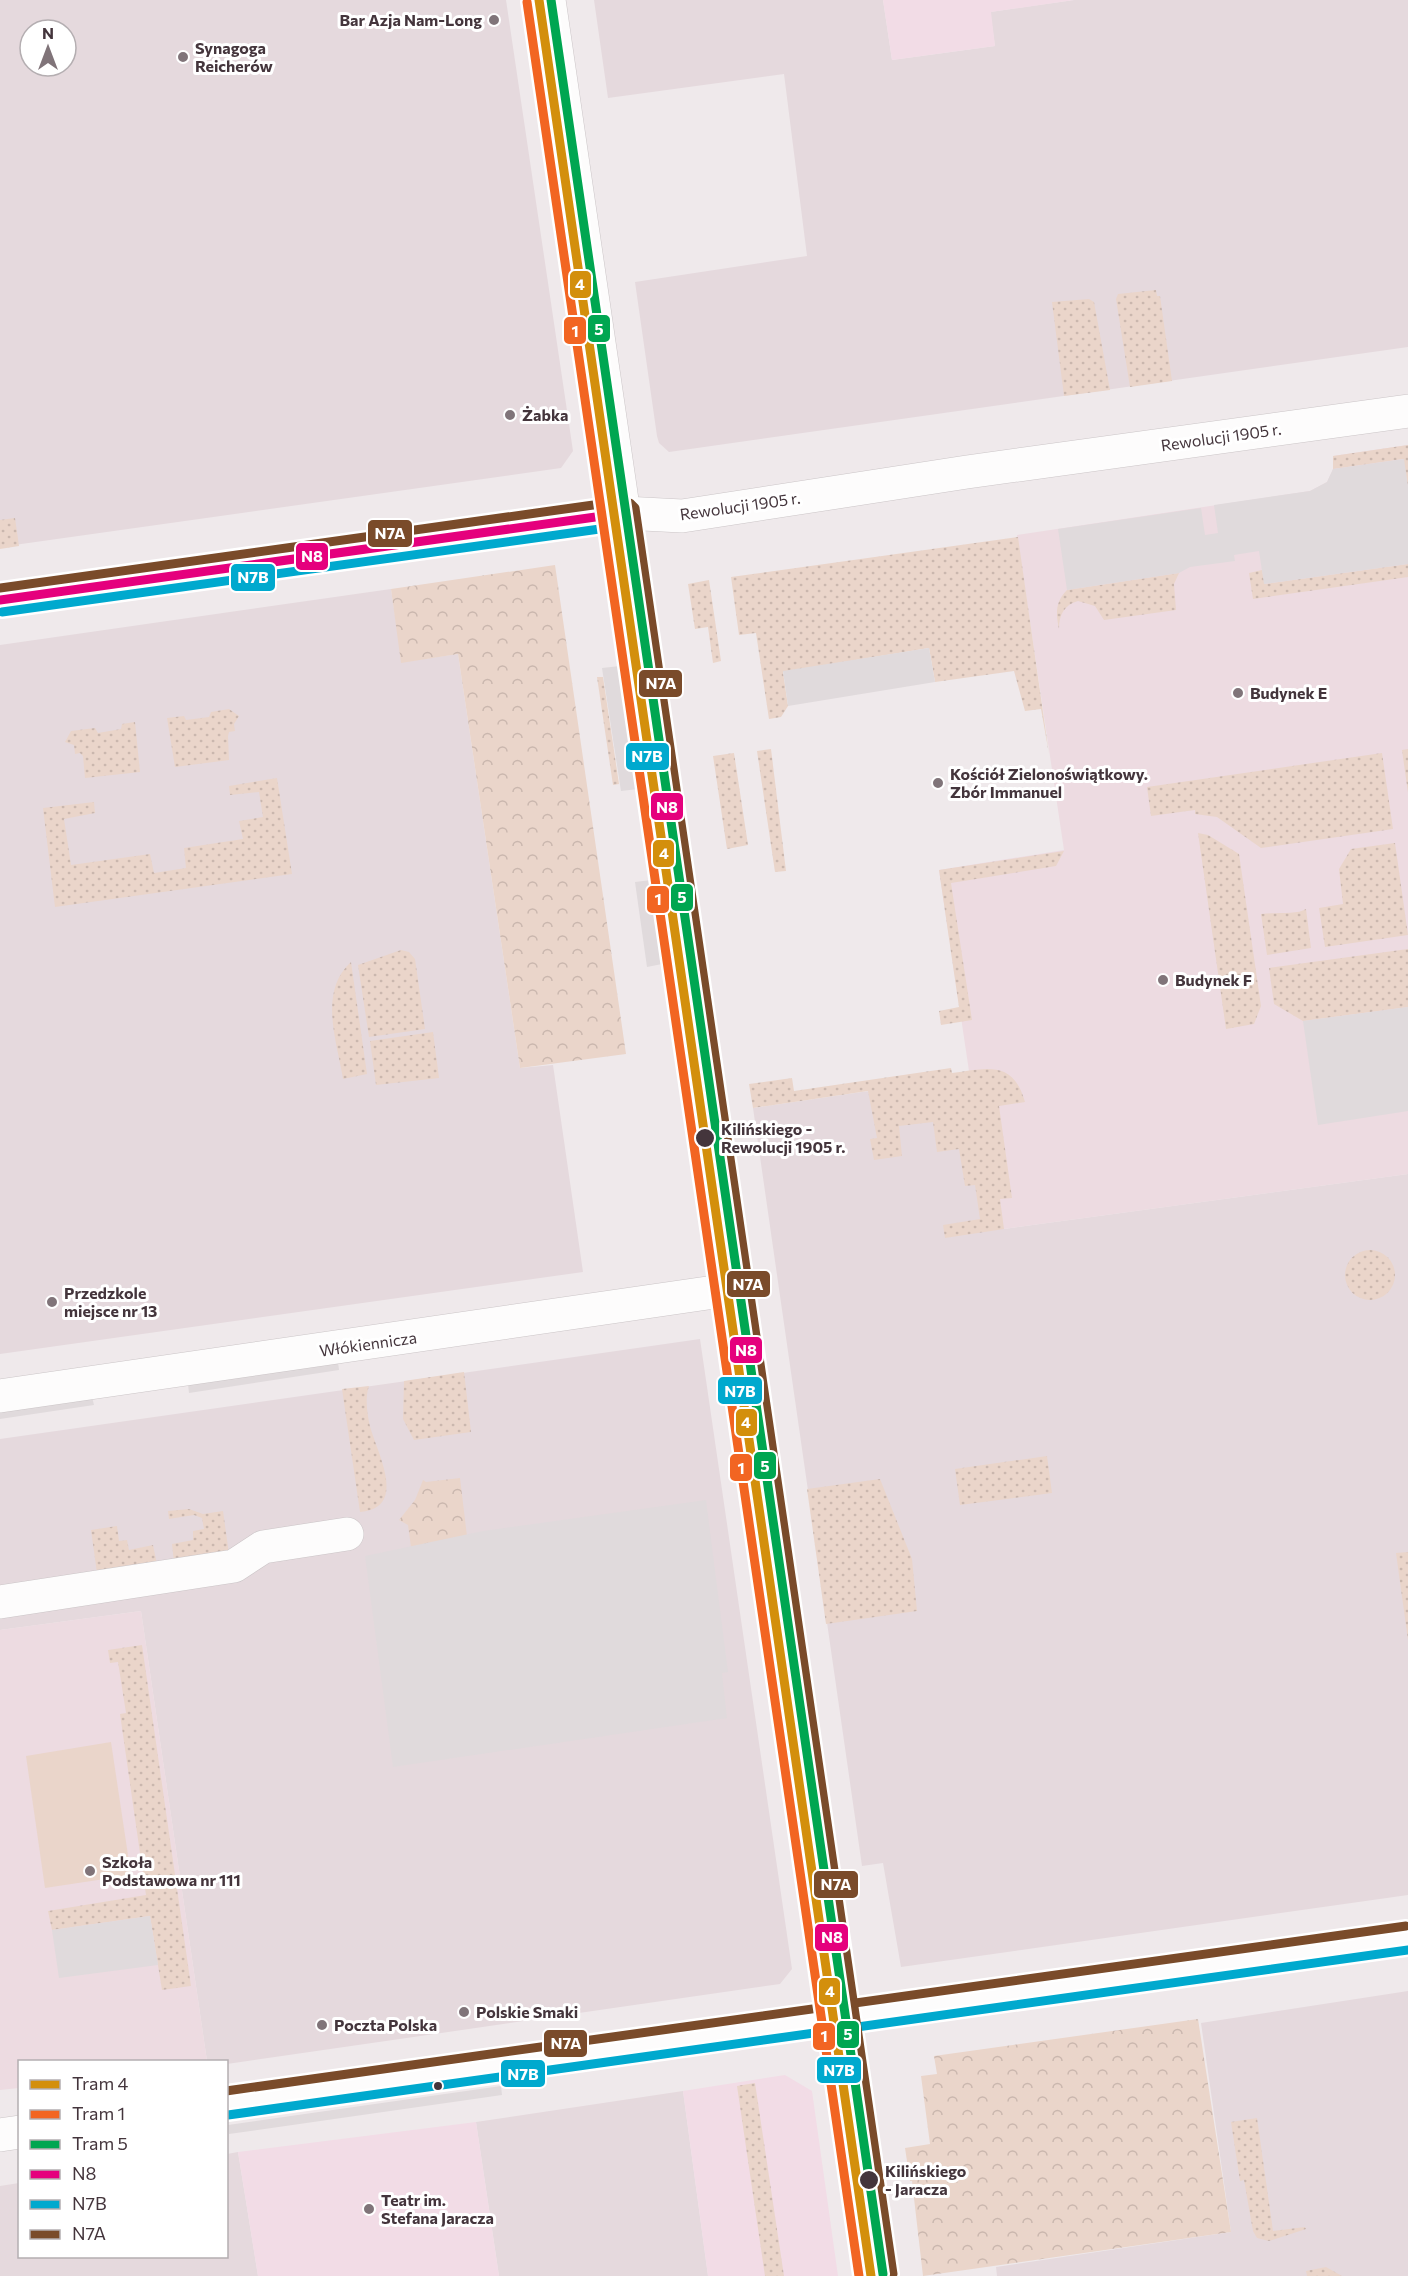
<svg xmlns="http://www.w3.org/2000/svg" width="1408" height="2276" font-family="Commissioner,sans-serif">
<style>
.residential{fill:#e5d9dd;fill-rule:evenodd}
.commercial{fill:#f2dce6}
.education{fill:#eddbe1}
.grass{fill:url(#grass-dots)}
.forest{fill:url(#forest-crowns)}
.pitch{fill:#ead5ca}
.parking{fill:#e0dadc}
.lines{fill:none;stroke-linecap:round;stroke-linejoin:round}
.minor-casing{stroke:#cbc5c7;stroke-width:34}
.minor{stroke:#fdfcfc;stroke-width:33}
.bus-1-casing{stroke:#fff;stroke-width:14}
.bus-2-casing{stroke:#fff;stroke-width:14}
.bus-3-casing{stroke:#fff;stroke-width:14}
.bus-1{stroke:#e5007d;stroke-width:9}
.bus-2{stroke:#00a9ce;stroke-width:9}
.bus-3{stroke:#7a4b2a;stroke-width:9}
.tram-1-casing{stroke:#fff;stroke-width:14}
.tram-2-casing{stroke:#fff;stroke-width:14}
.tram-3-casing{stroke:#fff;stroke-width:14}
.tram-1{stroke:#d38f0c;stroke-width:9}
.tram-2{stroke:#f26522;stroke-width:9}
.tram-3{stroke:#00a651;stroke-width:9}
.poi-dot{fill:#807479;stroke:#fff;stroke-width:2}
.stop-dot{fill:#44353c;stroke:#fff;stroke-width:2}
.labels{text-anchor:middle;stroke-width:6;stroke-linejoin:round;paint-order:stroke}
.poi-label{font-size:16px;font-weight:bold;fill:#44353c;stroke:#fff;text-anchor:start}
.street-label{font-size:16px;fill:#44353c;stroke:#fff}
.stop-label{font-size:16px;font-weight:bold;fill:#44353c;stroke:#fff;text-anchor:start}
.line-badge{stroke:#fff;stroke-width:2}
.badge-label{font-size:16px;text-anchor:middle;font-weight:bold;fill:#fff}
</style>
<defs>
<pattern id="grass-dots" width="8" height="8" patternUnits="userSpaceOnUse" patternTransform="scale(1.5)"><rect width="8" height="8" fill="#ead5ca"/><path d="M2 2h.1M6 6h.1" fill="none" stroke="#cab7ae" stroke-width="1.8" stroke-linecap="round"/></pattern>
<pattern id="forest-crowns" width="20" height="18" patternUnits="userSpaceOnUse" patternTransform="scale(1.5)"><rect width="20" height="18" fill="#ead5ca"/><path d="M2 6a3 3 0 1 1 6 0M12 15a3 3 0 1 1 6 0" fill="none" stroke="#cab7ae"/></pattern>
</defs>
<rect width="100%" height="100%" fill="#efe9eb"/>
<!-- residential -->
<g class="residential">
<path d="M 0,0 L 506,0 L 573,451 L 561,468 L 0,547 ZM 30,30 L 66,30 L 66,66 L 30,66 Z"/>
<path d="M 594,0 L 883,0 L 892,60 L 995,46 L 990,12 L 1074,0 L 1408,0 L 1408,347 L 669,452 L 659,443 L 657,436 L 635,282 L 807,256 L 784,74 L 608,98 Z"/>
<path d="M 391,589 L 402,662 L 458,654 L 520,1068 L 553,1065 L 583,1272 L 0,1354 L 0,645 Z"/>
<path d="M 986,1078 L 1004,1229 L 1408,1174 L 1408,1895 L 901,1967 L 883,1863 L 862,1866 L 753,1108 L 862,1092 Z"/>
<path d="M 700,1339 L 792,1969 L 780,1984 L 227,2064 L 226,2062 L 207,2061 L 141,1611 L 0,1630 L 0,1439 Z"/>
<path d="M 1408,1991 L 1408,2276 L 997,2276 L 996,2267 L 1231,2232 L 1201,2023 Z"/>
<path d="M 683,2091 L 708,2276 L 499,2276 L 476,2122 Z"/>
<path d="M 238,2152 L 258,2276 L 0,2276 L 0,2186 L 19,2183 L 20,2256 L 226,2256 L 227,2154 Z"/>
</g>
<!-- commercial -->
<g class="commercial">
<path d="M 883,0 L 1074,0 L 991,12 L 995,46 L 892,60 Z"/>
<path d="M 785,2075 L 812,2091 L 838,2276 L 708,2276 L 683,2091 Z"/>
<path d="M 476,2122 L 499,2276 L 258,2276 L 238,2152 Z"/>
</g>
<!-- education -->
<g class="education">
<path d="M 1408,445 L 1408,1174 L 1004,1229 L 999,1199 L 969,1071 L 939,870 L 1064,850 L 1017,535 L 1310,491 L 1327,482 L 1333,469 L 1333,456 Z"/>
<path d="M 141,1611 L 207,2061 L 20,2062 L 19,2088 L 0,2090 L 0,1630 Z"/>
</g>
<!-- grass -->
<g class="grass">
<path d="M 1156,290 L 1157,296 L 1160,296 L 1172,381 L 1130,387 L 1116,299 L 1118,294 Z"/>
<path d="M 1089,299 L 1094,302 L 1110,390 L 1064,396 L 1052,302 Z"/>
<path d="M 1408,445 L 1408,487 L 1403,459 L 1333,469 L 1333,456 Z"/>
<path d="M 15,518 L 19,546 L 0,549 L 0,520 Z"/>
<path d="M 1018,537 L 1049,754 L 1041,709 L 1025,711 L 1014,671 L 935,682 L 929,648 L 783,672 L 788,706 L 781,717 L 769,719 L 756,633 L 739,635 L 731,577 Z"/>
<path d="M 1408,564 L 1408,577 L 1253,599 L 1249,573 L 1262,570 L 1265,584 Z"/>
<path d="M 1179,573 L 1174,584 L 1176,610 L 1104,620 L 1095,606 L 1078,601 C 1064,605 1059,615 1059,629 C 1056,613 1055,602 1067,590 Z"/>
<path d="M 709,580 L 721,661 L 713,663 L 708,627 L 695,629 L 688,584 Z"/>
<path d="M 597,677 L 603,677 L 619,784 L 613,785 Z"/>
<path d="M 229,709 L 239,716 L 234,724 L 235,731 L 229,732 L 228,736 L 229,760 L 175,767 L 167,718 L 184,716 L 186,720 L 209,717 L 211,712 Z"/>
<path d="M 135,722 L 140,772 L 85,778 L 83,756 L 80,753 L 75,754 L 74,745 L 65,742 L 71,731 L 95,728 L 98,733 L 121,729 L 122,724 Z"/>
<path d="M 771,749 L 786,871 L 775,872 L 757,751 Z"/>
<path d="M 1408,749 L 1408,793 L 1402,750 Z"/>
<path d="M 734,753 L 748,845 L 727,849 L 713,756 Z"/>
<path d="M 1382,753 L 1393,829 L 1261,848 L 1217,817 L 1195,814 L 1195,810 L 1151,816 L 1147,787 Z"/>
<path d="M 277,778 L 292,874 L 55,907 L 43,808 L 94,802 L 95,813 L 64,819 L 71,865 L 150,854 L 154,873 L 186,868 L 184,848 L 243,839 L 239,821 L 263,817 L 259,792 L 230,795 L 229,786 Z"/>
<path d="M 1198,833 L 1208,835 L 1239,854 L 1261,1006 L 1254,1024 L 1226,1029 Z"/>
<path d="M 1395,843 L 1408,935 L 1325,947 L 1319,908 L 1343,904 L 1339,869 L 1351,849 Z"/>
<path d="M 1064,851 L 1056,866 L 951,883 L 972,1020 L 941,1025 L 939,1011 L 959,1007 L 939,870 Z"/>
<path d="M 1306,909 L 1311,948 L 1267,955 L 1261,914 C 1276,912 1297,915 1306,909 Z"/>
<path d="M 1408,949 L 1408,1007 L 1303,1021 L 1274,1004 L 1269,968 Z"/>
<path d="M 401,950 L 409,952 L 415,959 L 425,1029 L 369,1037 L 358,965 Z"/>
<path d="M 351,962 L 367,1074 L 343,1079 C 337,1041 318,992 351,962 Z"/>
<path d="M 433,1032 L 439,1078 L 376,1085 L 370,1041 Z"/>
<path d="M 951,1068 L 952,1073 C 988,1068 1013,1060 1025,1102 L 999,1106 L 1012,1198 L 1000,1199 L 1004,1229 L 945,1238 L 943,1225 L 980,1219 L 975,1185 L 965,1186 L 959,1149 L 937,1152 L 933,1122 L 899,1126 L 902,1156 L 874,1160 L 870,1139 L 877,1138 L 868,1091 L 753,1108 L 749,1084 L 792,1078 L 794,1091 Z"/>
<circle cx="1370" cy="1275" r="25"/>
<path d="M 464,1372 L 471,1432 L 414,1440 L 403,1419 L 404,1381 Z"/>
<path d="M 369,1386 C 365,1397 367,1410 369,1422 C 374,1448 411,1508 360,1512 L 342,1389 Z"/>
<path d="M 1047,1456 L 1052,1493 L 960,1505 L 955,1469 Z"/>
<path d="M 880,1479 L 912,1559 L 917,1611 L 826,1624 L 807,1489 Z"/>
<path d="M 189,1509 L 203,1514 L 223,1511 L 229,1554 L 174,1562 L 172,1544 L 193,1540 L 193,1531 L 204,1529 L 202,1518 L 194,1515 L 169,1519 L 168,1511 Z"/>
<path d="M 117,1526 L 119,1541 L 127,1540 L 129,1550 L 153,1545 L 157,1564 L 97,1573 L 91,1530 Z"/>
<path d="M 1408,1552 L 1408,1640 L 1396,1553 Z"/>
<path d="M 142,1645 L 191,1986 L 162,1990 L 150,1916 L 52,1930 L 48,1911 L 146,1895 L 120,1714 L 126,1713 L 118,1662 L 110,1663 L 108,1650 Z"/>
<path d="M 755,2083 L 784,2276 L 765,2276 L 737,2086 Z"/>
<path d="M 1257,2118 L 1273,2231 L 1305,2227 L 1306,2229 L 1269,2241 L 1257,2238 L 1253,2231 L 1244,2180 L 1240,2181 L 1231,2122 Z"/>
<path d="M 1326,2267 L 1342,2276 L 1307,2276 L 1306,2271 Z"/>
</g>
<!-- forest -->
<g class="forest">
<path d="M 555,565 L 626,1054 L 520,1068 L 458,654 L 401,663 L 391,589 Z"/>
<path d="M 460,1478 L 467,1536 L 411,1547 L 408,1525 L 399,1520 L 415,1500 L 423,1480 L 426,1482 Z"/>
<path d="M 1198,2019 L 1231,2232 L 923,2276 L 912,2181 L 910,2181 L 905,2148 L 930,2144 L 921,2076 L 937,2074 L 934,2056 Z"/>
</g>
<!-- pitch -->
<path class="pitch" d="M 111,1742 L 131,1875 L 45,1888 L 26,1756 Z"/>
<!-- parking -->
<g class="parking">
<path d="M 1404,459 L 1408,487 L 1408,564 L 1264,584 L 1259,551 L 1234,555 L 1235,561 L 1190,567 L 1179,573 L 1067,590 L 1058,529 L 1201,508 L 1205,535 L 1218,533 L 1214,505 L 1310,491 L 1327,482 L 1333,469 Z"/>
<path d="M 929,648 L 935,682 L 788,706 L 783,671 Z"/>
<path d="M 620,666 L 638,789 L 621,791 L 602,668 Z"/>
<path d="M 651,880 L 662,964 L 647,967 L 635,882 Z"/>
<path d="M 1408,1007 L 1408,1111 L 1318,1125 L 1303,1021 Z"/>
<path d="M 338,1362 L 339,1370 L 189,1393 L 188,1384 Z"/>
<path d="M 92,1397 L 94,1405 L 0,1419 L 0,1410 Z"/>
<path d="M 706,1500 L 728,1672 L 722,1673 L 727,1718 L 393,1767 L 365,1556 L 483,1531 Z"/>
<path d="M 150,1916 L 158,1965 L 59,1978 L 52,1930 Z"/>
<path d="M 501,2086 L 502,2095 L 229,2134 L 228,2125 Z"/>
</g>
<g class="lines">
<defs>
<g id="minor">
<path d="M 549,0 L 881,2276"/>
<path d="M 0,600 L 624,513 L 682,516 L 967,472 L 1408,411"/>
<path d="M 0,1396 L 735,1289"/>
<path d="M 0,1602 L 234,1566 L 263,1547 L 347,1534"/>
<path d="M 226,2103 L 1408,1938"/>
<path d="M 0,2135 L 20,2132"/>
</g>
</defs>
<!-- minor casing -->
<use href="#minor" class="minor-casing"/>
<!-- minor -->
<use href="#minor" class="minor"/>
<defs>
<g id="bus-1">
<path d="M 624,513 L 881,2276"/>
<path d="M 0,600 L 624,513"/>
</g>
<g id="bus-2">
<path d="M 2,612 L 614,527 L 869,2276"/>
<path d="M 228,2115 L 1408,1950"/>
</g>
<g id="bus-3">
<path d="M 0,588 L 622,501 L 630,503 L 635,508 L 893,2274"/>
<path d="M 226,2091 L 1406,1926"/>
</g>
</defs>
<!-- bus-1 casing -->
<use href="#bus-1" class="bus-1-casing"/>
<!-- bus-2 casing -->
<use href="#bus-2" class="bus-2-casing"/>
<!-- bus-3 casing -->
<use href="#bus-3" class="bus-3-casing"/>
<!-- bus-1 -->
<use href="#bus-1" class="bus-1"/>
<!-- bus-2 -->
<use href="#bus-2" class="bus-2"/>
<!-- bus-3 -->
<use href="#bus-3" class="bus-3"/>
<defs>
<path id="tram-1" d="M 539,0 L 871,2276"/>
<path id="tram-2" d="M 527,2 L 859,2276"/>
<path id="tram-3" d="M 551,0 L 883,2274"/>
</defs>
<!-- tram-1 casing -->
<use href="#tram-1" class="tram-1-casing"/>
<!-- tram-2 casing -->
<use href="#tram-2" class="tram-2-casing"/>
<!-- tram-3 casing -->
<use href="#tram-3" class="tram-3-casing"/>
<!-- tram-1 -->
<use href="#tram-1" class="tram-1"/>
<!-- tram-2 -->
<use href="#tram-2" class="tram-2"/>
<!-- tram-3 -->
<use href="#tram-3" class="tram-3"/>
</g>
<!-- markers -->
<g class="poi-dot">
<circle cx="494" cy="20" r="6"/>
<circle cx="183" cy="57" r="6"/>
<circle cx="510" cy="415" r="6"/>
<circle cx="1238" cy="693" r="6"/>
<circle cx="938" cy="783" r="6"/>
<circle cx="1163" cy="980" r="6"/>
<circle cx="52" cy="1302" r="6"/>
<circle cx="90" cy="1871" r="6"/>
<circle cx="464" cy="2012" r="6"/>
<circle cx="322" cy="2025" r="6"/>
<circle cx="369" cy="2209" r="6"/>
</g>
<g class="stop-dot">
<circle cx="705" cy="1138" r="10"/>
<circle cx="438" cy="2086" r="5"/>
<circle cx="869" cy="2180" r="10"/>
</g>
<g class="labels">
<!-- poi labels -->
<g class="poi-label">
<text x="482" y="26" text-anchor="end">Bar Azja Nam-Long</text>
<text x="195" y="54">Synagoga<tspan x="195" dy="18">Reicherów</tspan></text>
<text x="522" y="421">Żabka</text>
<text x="1250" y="699">Budynek E</text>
<text x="950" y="780">Kościół Zielonoświątkowy.<tspan x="950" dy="18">Zbór Immanuel</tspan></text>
<text x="1175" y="986">Budynek F</text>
<text x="64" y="1299">Przedzkole<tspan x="64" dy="18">miejsce nr 13</tspan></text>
<text x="102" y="1868">Szkoła<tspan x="102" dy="18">Podstawowa nr 111</tspan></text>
<text x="476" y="2018">Polskie Smaki</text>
<text x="334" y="2031">Poczta Polska</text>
<text x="381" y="2206">Teatr im.<tspan x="381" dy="18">Stefana Jaracza</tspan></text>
</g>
<!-- street labels -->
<g class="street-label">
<text transform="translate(1221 437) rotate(-8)" y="6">Rewolucji 1905 r.</text>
<text transform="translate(740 506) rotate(-8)" y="6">Rewolucji 1905 r.</text>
<text transform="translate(368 1344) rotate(-8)" y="6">Włókiennicza</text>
</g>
<!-- stop labels -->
<g class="stop-label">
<text x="721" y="1135">Kilińskiego -<tspan x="721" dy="18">Rewolucji 1905 r.</tspan></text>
<text x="885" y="2177">Kilińskiego<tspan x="885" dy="18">- Jaracza</tspan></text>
</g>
</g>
<g class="line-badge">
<rect x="569" y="270" width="23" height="29" rx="6" fill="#d38f0c"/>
<rect x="587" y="314" width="24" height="29" rx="6" fill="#00a651"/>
<rect x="563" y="316" width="24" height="29" rx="6" fill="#f26522"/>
<rect x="367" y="519" width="46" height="29" rx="6" fill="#7a4b2a"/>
<rect x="295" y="542" width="34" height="29" rx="6" fill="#e5007d"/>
<rect x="230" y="563" width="46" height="29" rx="6" fill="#00a9ce"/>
<rect x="638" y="669" width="45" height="29" rx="6" fill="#7a4b2a"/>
<rect x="625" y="742" width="45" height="29" rx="6" fill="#00a9ce"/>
<rect x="650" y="792" width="34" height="29" rx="6" fill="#e5007d"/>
<rect x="652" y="839" width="23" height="29" rx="6" fill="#d38f0c"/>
<rect x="670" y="883" width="24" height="29" rx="6" fill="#00a651"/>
<rect x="646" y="885" width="24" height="29" rx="6" fill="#f26522"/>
<rect x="726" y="1270" width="45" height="28" rx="6" fill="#7a4b2a"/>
<rect x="729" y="1336" width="34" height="28" rx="6" fill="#e5007d"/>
<rect x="717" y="1376" width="46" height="29" rx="6" fill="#00a9ce"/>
<rect x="735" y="1408" width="23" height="29" rx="6" fill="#d38f0c"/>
<rect x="753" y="1451" width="24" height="29" rx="6" fill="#00a651"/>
<rect x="729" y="1453" width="24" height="29" rx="6" fill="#f26522"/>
<rect x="813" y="1870" width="46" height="29" rx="6" fill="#7a4b2a"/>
<rect x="814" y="1923" width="35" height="29" rx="6" fill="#e5007d"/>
<rect x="818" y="1977" width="23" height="29" rx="6" fill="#d38f0c"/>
<rect x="836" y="2020" width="24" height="29" rx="6" fill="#00a651"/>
<rect x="812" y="2022" width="24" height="29" rx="6" fill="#f26522"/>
<rect x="543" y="2029" width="45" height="29" rx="6" fill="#7a4b2a"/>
<rect x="816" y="2056" width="46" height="28" rx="6" fill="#00a9ce"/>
<rect x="500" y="2059" width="46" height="29" rx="6" fill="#00a9ce"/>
</g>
<g class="badge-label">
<text x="580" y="290">4</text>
<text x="599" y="335">5</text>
<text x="575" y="337">1</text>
<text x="390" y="539">N7A</text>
<text x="312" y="562">N8</text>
<text x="253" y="583">N7B</text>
<text x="661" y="689">N7A</text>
<text x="647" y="762">N7B</text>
<text x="667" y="813">N8</text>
<text x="664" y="859">4</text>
<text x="682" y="903">5</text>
<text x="658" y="905">1</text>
<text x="748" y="1290">N7A</text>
<text x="746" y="1356">N8</text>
<text x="740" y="1397">N7B</text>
<text x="746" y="1428">4</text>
<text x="765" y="1472">5</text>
<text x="741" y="1474">1</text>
<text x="836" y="1890">N7A</text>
<text x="832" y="1943">N8</text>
<text x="830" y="1997">4</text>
<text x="848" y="2040">5</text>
<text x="824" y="2042">1</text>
<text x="566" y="2049">N7A</text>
<text x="839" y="2076">N7B</text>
<text x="523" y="2080">N7B</text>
</g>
<!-- legend -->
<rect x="18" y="2060" width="210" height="198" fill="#ffffff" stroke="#b4aeb1" stroke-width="1.5"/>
<rect x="30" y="2080" width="30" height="9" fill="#d38f0c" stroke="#b4aeb1" stroke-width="1.5"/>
<text x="72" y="2090" font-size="18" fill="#44353c">Tram 4</text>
<rect x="30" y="2110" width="30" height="9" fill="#f26522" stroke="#b4aeb1" stroke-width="1.5"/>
<text x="72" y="2120" font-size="18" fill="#44353c">Tram 1</text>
<rect x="30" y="2140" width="30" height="9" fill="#00a651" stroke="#b4aeb1" stroke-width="1.5"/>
<text x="72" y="2150" font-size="18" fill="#44353c">Tram 5</text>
<rect x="30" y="2170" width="30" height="9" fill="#e5007d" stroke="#b4aeb1" stroke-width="1.5"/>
<text x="72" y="2180" font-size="18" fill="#44353c">N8</text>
<rect x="30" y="2200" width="30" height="9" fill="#00a9ce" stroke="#b4aeb1" stroke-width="1.5"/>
<text x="72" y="2210" font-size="18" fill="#44353c">N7B</text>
<rect x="30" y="2230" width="30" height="9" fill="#7a4b2a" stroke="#b4aeb1" stroke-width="1.5"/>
<text x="72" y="2240" font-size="18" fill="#44353c">N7A</text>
<!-- north arrow -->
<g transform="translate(48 48)"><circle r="28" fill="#ffffff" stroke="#b4aeb1" stroke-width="1.5"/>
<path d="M0-4.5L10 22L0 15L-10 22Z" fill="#807479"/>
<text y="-9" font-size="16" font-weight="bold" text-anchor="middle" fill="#44353c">N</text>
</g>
</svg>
